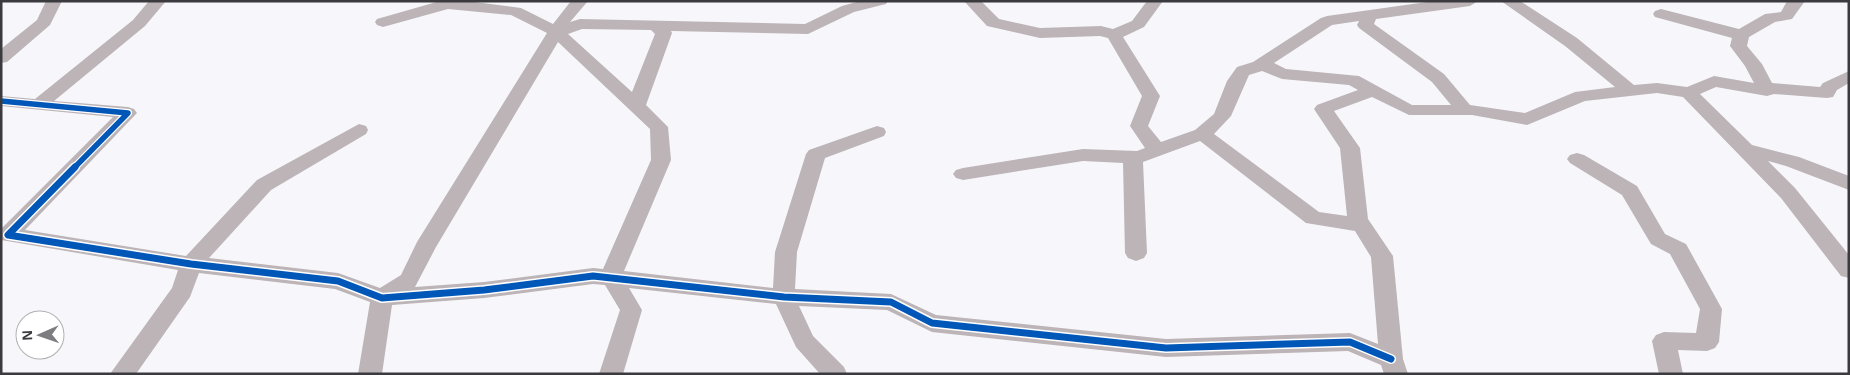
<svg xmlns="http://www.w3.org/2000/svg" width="1850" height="375" font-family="Helvetica,sans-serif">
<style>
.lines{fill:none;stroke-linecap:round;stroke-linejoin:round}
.minor{fill:#bcb4b7;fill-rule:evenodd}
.cycleway-far1-casing{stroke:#fff;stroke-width:8}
.cycleway-casing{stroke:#fff;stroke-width:10}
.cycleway-far1{stroke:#0057b8;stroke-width:5.5}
.cycleway{stroke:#0057b8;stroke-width:7}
</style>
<rect width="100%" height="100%" fill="#f7f7fb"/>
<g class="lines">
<!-- minor -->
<g class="minor">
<path d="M 46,1 L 62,1 L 50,25 L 7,62 L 1,63 L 1,49 L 37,20 Z"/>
<path d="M 149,1 L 166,1 L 145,26 L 54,101 L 128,107 L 134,109 L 137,113 L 25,230 L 186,256 L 257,180 L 359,124 L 366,126 L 368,130 L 366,134 L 271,190 L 209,258 L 338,273 L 380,288 L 401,275 L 417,242 L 547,33 L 511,15 L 448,9 L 383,27 L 377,25 L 375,22 L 377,19 L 440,1 L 467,1 L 521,8 L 553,24 L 571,1 L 588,1 L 570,22 L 580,19 L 805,24 L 842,6 L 860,1 L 888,1 L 886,4 L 854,12 L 808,34 L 671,31 L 672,33 L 646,105 L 668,127 L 671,160 L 624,271 L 773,288 L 775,252 L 806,154 L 809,150 L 877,126 L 884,128 L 886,132 L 884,136 L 825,158 L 797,252 L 795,289 L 891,294 L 936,315 L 1166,339 L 1350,333 L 1378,344 L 1371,257 L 1355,231 L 1306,223 L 1200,141 L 1143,162 L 1147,253 L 1144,258 L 1136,261 L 1128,258 L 1125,253 L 1123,163 L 1083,161 L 963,180 L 956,178 L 953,174 L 956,170 L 963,168 L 1083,149 L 1137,151 L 1145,148 L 1130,126 L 1142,96 L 1108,38 L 1100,36 L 1040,38 L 987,26 L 964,1 L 981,1 L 999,19 L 1040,28 L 1101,26 L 1113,29 L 1132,21 L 1147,1 L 1163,1 L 1144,27 L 1123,37 L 1160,96 L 1148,126 L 1161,142 L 1195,130 L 1214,114 L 1227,81 L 1237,67 L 1253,62 L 1321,18 L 1327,16 L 1434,1 L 1478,1 L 1470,6 L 1376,19 L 1374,24 L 1444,74 L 1470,105 L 1525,113 L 1575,92 L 1615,87 L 1565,46 L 1501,1 L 1520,1 L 1577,38 L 1634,85 L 1657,83 L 1687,87 L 1714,76 L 1754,83 L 1745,66 L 1730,46 L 1732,38 L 1655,17 L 1653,14 L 1655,11 L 1661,9 L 1739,29 L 1765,14 L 1781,12 L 1787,1 L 1805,1 L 1792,19 L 1775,22 L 1749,37 L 1747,46 L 1762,64 L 1772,83 L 1820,87 L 1823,83 L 1849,71 L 1849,83 L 1837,90 L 1833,97 L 1827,98 L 1774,94 L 1767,96 L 1716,87 L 1700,94 L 1752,145 L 1799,157 L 1849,176 L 1849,190 L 1786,166 L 1768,161 L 1795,188 L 1849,255 L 1849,278 L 1841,276 L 1781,198 L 1683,97 L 1657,93 L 1585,101 L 1527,125 L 1472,115 L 1409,115 L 1372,97 L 1334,111 L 1360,148 L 1368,219 L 1393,256 L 1403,359 L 1408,374 L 1384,374 L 1381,365 L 1348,351 L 1166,357 L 932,332 L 887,310 L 799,306 L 813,336 L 844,367 L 847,374 L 820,374 L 796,347 L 776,304 L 629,288 L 642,310 L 623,374 L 599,374 L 620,310 L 605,285 L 593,284 L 484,298 L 392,305 L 382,374 L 358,374 L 370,302 L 335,289 L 199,273 L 190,297 L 136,374 L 110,374 L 172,288 L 178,270 L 1,240 L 1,229 L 113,117 L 1,106 L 1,96 L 35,99 L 133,20 ZM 1359,21 L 1357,25 L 1359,28 L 1432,82 L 1451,105 L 1412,105 L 1359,76 L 1286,69 L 1274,63 L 1332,25 ZM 582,29 L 651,30 L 655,34 L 632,92 L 568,34 ZM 558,42 L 650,129 L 651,160 L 603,269 L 593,268 L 484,282 L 415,287 L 436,247 ZM 1262,71 L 1282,79 L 1349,85 L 1358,90 L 1317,105 L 1314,109 L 1340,148 L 1347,216 L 1319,212 L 1214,134 L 1231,116 L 1249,75 Z"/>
<path d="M 1577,153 L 1584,155 L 1637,186 L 1665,234 L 1686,244 L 1722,309 L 1719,342 L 1715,348 L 1707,351 L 1678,350 L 1683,374 L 1659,374 L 1652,341 L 1656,335 L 1664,332 L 1696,333 L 1700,309 L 1670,254 L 1651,244 L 1622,195 L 1570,163 L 1567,159 L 1570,155 Z"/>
</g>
<defs>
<path id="cycleway-far1" d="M 1,101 L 128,113 L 74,168"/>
<path id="cycleway" d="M 75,167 L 8,235 L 191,264 L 338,281 L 382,298 L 484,290 L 593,276 L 784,297 L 891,302 L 932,323 L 1166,348 L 1350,342 L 1391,359"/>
</defs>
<!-- cycleway-far1 casing -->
<use href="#cycleway-far1" class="cycleway-far1-casing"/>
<!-- cycleway casing -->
<use href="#cycleway" class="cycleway-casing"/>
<!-- cycleway-far1 -->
<use href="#cycleway-far1" class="cycleway-far1"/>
<!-- cycleway -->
<use href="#cycleway" class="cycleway"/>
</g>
<!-- border -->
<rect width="1850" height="375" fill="none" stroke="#3a3a3f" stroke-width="5"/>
<!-- north arrow -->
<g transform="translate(40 335) rotate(268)"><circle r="24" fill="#ffffff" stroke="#b0b0b2"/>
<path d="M0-4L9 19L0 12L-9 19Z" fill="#7c7c81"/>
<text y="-8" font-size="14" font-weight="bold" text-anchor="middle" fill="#3a3a3f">N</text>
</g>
</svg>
